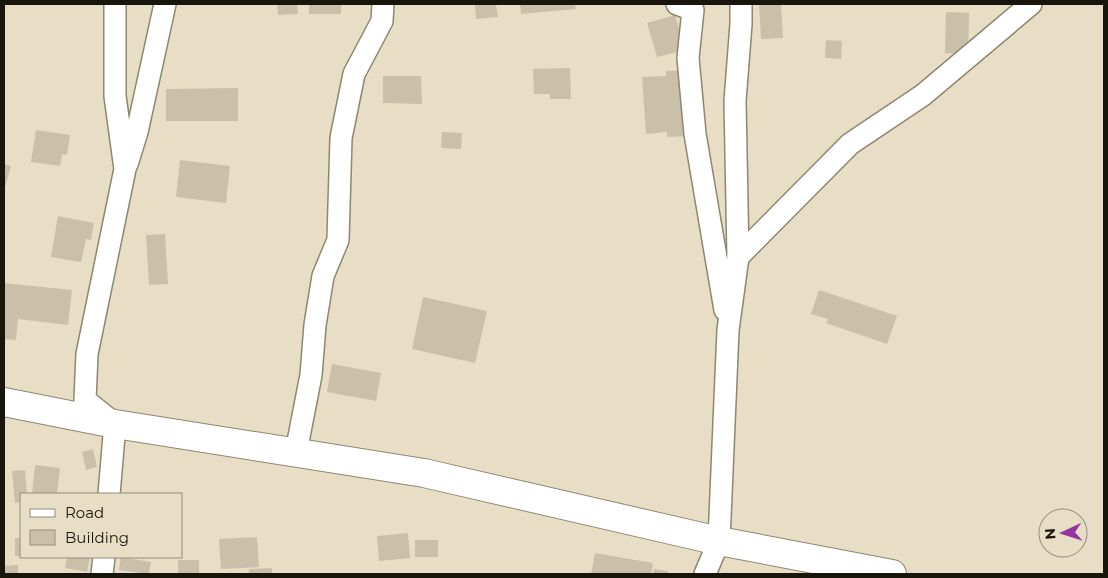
<svg xmlns="http://www.w3.org/2000/svg" width="1108" height="578" font-family="Montserrat,sans-serif">
<style>
.building{fill:#cac0a9}
.lines{fill:none;stroke-linecap:round;stroke-linejoin:round}
.street-casing{stroke:#8f8670;stroke-width:24}
.secondary-casing{stroke:#8f8670;stroke-width:30}
.street{stroke:#fff;stroke-width:21}
.secondary{stroke:#fff;stroke-width:28}
</style>
<rect width="100%" height="100%" fill="#e7dec5"/>
<!-- building -->
<g class="building">
<path d="M 277,4 L 297,4 L 298,14 L 278,15 Z"/>
<rect x="309" y="4" width="32" height="10"/>
<path d="M 475,4 L 496,4 L 498,17 L 476,19 Z"/>
<path d="M 520,4 L 575,4 L 576,9 L 521,14 Z"/>
<path d="M 759,4 L 781,4 L 783,38 L 761,39 Z"/>
<path d="M 946,12 L 969,13 L 968,54 L 945,53 Z"/>
<path d="M 675,15 L 685,50 L 657,57 L 647,23 Z"/>
<path d="M 826,40 L 842,41 L 841,59 L 825,58 Z"/>
<path d="M 570,68 L 571,99 L 550,99 L 550,94 L 534,94 L 533,69 Z"/>
<path d="M 686,70 L 690,136 L 667,137 L 667,132 L 646,134 L 642,77 L 666,76 L 666,71 Z"/>
<path d="M 383,76 L 421,76 L 422,104 L 383,103 Z"/>
<path d="M 238,88 L 238,121 L 166,121 L 166,89 Z"/>
<path d="M 36,130 L 70,135 L 67,155 L 62,154 L 60,166 L 31,162 Z"/>
<path d="M 442,132 L 462,133 L 461,149 L 441,148 Z"/>
<path d="M 180,160 L 230,166 L 226,203 L 176,197 Z"/>
<path d="M 4,164 L 11,166 L 4,191 Z"/>
<path d="M 58,216 L 94,223 L 91,240 L 86,239 L 81,262 L 51,257 Z"/>
<path d="M 165,234 L 168,284 L 149,285 L 146,235 Z"/>
<path d="M 4,283 L 72,290 L 68,325 L 18,319 L 16,340 L 4,339 Z"/>
<path d="M 819,290 L 897,316 L 887,344 L 826,323 L 828,319 L 811,314 Z"/>
<path d="M 423,297 L 487,311 L 475,363 L 412,349 Z"/>
<path d="M 332,364 L 381,373 L 376,401 L 327,392 Z"/>
<path d="M 93,449 L 97,467 L 86,470 L 82,452 Z"/>
<path d="M 35,465 L 60,468 L 57,494 L 32,494 Z"/>
<path d="M 25,470 L 27,494 L 21,494 L 21,502 L 15,503 L 12,471 Z"/>
<path d="M 408,533 L 410,558 L 379,561 L 377,536 Z"/>
<path d="M 257,537 L 259,567 L 221,569 L 219,539 Z"/>
<rect x="15" y="538" width="6" height="18"/>
<rect x="415" y="540" width="23" height="17"/>
<path d="M 595,553 L 653,563 L 651,574 L 591,574 Z"/>
<path d="M 63,557 L 90,557 L 87,572 L 65,568 L 67,558 Z"/>
<path d="M 121,557 L 151,562 L 149,574 L 119,570 Z"/>
<rect x="178" y="560" width="21" height="14"/>
<path d="M 18,565 L 18,574 L 4,574 L 4,566 Z"/>
<path d="M 272,568 L 272,574 L 249,574 L 249,569 Z"/>
<path d="M 654,569 L 668,571 L 668,574 L 653,574 Z"/>
</g>
<g class="lines">
<defs>
<g id="street">
<path d="M 677,4 L 693,10 L 688,58 L 695,134 L 725,310"/>
<path d="M 127,164 L 137,132 L 165,4"/>
<path d="M 738,257 L 850,144 L 923,95 L 1031,4"/>
<path d="M 296,452 L 311,375 L 315,325 L 323,276 L 338,240 L 341,138 L 354,74 L 382,21 L 383,4"/>
<path d="M 109,494 L 115,424 L 85,400 L 87,354 L 125,169 L 115,96 L 115,4"/>
<path d="M 102,574 L 104,557"/>
<path d="M 705,574 L 719,541 L 728,330 L 738,257 L 735,101 L 741,24 L 741,4"/>
</g>
<path id="secondary" d="M 4,402 L 115,424 L 424,473 L 719,541 L 892,574"/>
</defs>
<!-- street casing -->
<use href="#street" class="street-casing"/>
<!-- secondary casing -->
<use href="#secondary" class="secondary-casing"/>
<!-- street -->
<use href="#street" class="street"/>
<!-- secondary -->
<use href="#secondary" class="secondary"/>
</g>
<!-- border -->
<rect width="1108" height="578" fill="none" stroke="#18150d" stroke-width="10"/>
<!-- legend -->
<rect x="20" y="493" width="162" height="65" fill="#e7dec5" stroke="#948e7b"/>
<rect x="30" y="509" width="25" height="8" fill="#ffffff" stroke="#948e7b"/>
<text x="65" y="518" font-size="15" fill="#18150d">Road</text>
<rect x="30" y="530" width="25" height="15" fill="#cac0a9" stroke="#948e7b"/>
<text x="65" y="543" font-size="15" fill="#18150d">Building</text>
<!-- north arrow -->
<g transform="translate(1063 533) rotate(266)"><circle r="24" fill="#e7dec5" stroke="#948e7b"/>
<path d="M0-4L9 19L0 12L-9 19Z" fill="#92359f"/>
<text y="-8" font-size="14" font-weight="bold" text-anchor="middle" fill="#18150d">N</text>
</g>
</svg>
